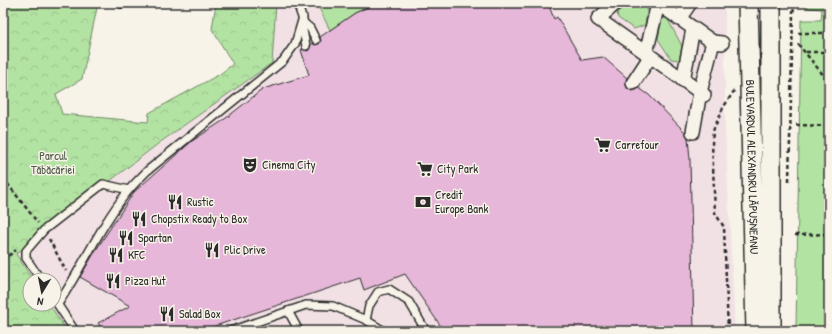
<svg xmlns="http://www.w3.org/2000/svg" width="832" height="334" font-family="'Patrick Hand',sans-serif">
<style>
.built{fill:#f2e1e4}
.green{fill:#b3e3a3;stroke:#6f8767}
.forest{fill:url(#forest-crowns);stroke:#6f8767}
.building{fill:#e6b7d9;stroke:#2b2b2b}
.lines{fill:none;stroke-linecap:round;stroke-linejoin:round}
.lane-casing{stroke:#2b2b2b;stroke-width:10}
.street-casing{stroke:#2b2b2b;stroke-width:16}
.secondary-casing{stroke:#2b2b2b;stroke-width:22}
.path{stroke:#2b2b2b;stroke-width:2.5;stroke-dasharray:4 3;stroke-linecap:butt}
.lane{stroke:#f7f3e8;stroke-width:7}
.street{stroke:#f7f3e8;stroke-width:13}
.secondary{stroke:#f7f3e8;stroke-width:19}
.labels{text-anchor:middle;stroke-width:3;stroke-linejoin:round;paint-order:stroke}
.poi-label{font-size:12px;fill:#2b2b2b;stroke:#f7f3e8;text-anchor:start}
.park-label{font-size:12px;fill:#4d5949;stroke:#f7f3e8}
.street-label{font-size:12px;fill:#2b2b2b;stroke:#f7f3e8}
</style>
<defs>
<pattern id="forest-crowns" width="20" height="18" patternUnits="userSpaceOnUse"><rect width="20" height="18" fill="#b3e3a3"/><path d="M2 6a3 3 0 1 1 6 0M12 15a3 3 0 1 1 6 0" fill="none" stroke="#9ac38c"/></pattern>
</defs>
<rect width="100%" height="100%" fill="#f7f3e8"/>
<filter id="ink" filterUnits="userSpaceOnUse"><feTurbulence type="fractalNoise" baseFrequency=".025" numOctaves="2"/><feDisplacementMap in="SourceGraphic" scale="8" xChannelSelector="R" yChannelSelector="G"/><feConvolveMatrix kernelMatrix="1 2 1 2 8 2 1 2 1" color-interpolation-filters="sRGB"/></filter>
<g filter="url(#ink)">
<!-- built -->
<path class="built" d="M 276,3 L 722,3 L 725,12 L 725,128 L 735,331 L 345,331 L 336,329 L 320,331 L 67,331 L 49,304 L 54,304 L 54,280 L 33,280 L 16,255 L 159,143 L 272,63 Z"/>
<!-- green -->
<g class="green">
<path d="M 318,3 L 377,3 L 355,13 L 330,30 L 319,8 Z"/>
<path d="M 621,3 L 648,4 L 645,25 L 634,29 L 618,18 L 616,7 Z"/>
<path d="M 809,3 L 829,3 L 829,331 L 796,331 L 801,20 L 821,20 L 822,9 L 807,8 Z"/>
<path d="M 662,18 L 667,18 L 682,46 L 679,60 L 671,59 L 658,39 Z"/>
</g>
<!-- forest -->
<path class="forest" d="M 3,3 L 98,3 L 82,79 L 56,94 L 62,114 L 148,122 L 149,113 L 220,74 L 233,64 L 212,29 L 216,3 L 276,3 L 272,63 L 159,143 L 16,254 L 33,280 L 30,280 L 30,304 L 49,304 L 67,331 L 3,331 Z"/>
<!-- building -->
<path class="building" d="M 377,3 L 548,3 L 554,19 L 557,17 L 582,60 L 603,57 L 627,78 L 625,83 L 628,89 L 633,91 L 639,88 L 649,95 L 684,131 L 688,138 L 690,159 L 694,331 L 444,331 L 405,274 L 364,290 L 360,278 L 200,331 L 103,331 L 98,323 L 130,306 L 80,277 L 96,250 L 134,192 L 192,141 L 221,122 L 263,89 L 309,75 L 301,50 L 302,49 L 307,51 L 309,50 L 312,43 L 315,45 L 319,44 L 321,41 L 320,37 L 355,13 Z"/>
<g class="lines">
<defs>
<g id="lane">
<path d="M 297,3 L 304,23 L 303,30 L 306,46"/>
<path d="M 121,4 L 121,3"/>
<path d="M 304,23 L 310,28 L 316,40"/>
<path d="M 41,280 L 26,258 L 26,251 L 44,230 L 103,184 L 129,190"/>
<path d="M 54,299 L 75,331"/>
<path d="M 58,304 C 82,268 100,226 128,191 C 134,184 141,177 147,171 L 283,61 L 295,44 L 303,17"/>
<path d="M 288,311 L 299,331"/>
<path d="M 366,320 L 369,306 L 378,292 L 389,289 L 409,302 L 426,331"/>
<path d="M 230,331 L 306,305 L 333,306 L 366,320 L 384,331"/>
</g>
<g id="street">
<path d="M 616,3 L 598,19 L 646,53"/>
<path d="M 657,3 L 713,42 L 722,43"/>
<path d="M 658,4 L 646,53 L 700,92 L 693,132"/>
<path d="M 679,19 L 690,3"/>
<path d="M 683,80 L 693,29"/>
<path d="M 633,83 L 650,57"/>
<path d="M 704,95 L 700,92 L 713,42"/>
</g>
<g id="secondary">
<path id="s1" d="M 748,3 L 756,331"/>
<path d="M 771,3 L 771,331"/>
</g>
</defs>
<!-- lane casing -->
<use href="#lane" class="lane-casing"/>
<!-- street casing -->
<use href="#street" class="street-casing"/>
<!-- secondary casing -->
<use href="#secondary" class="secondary-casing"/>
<!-- path -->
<g class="path">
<path d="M 798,33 L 829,33"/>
<path d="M 798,44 L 829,82"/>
<path d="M 806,52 L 829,52"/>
<path d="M 796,125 L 829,126"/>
<path d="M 3,178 L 38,223"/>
<path d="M 789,181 L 793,12 L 796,3"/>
<path d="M 795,235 L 829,234"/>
<path d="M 49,239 L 66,271"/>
<path d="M 3,260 L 16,250"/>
<path d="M 728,331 L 724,227 L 715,213 L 712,143 L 713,131 L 723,108 L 734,91"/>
</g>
<!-- lane -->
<use href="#lane" class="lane"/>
<!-- street -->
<use href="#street" class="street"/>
<!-- secondary -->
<use href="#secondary" class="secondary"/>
</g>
</g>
<!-- icons -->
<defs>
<symbol id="supermarket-bare" viewBox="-9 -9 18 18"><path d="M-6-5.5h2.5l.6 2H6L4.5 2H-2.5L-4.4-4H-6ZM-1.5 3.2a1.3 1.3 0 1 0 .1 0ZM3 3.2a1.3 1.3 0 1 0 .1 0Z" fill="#2b2b2b" stroke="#f7f3e8" stroke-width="2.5" paint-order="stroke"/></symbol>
<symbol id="theatre-bare" viewBox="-9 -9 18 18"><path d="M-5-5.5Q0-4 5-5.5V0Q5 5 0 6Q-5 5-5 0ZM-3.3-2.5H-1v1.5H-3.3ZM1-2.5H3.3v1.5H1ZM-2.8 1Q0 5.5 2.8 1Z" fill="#2b2b2b" stroke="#f7f3e8" stroke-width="2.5" paint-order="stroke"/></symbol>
<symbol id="restaurant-bare" viewBox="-9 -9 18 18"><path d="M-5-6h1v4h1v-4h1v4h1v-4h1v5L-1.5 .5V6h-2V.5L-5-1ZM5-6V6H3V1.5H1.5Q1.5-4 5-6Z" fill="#2b2b2b" stroke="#f7f3e8" stroke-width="2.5" paint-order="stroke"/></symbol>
<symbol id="bank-bare" viewBox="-9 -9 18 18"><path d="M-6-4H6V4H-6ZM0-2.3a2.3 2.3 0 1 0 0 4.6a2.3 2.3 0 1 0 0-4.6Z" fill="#2b2b2b" stroke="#f7f3e8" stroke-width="2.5" paint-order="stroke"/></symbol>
</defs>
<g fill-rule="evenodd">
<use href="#supermarket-bare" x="592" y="134" width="22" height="22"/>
<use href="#theatre-bare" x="239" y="154" width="22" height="22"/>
<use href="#supermarket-bare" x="414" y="158" width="22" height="22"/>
<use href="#restaurant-bare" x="164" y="191" width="22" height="22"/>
<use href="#bank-bare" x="412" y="191" width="22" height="22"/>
<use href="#restaurant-bare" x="128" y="208" width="22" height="22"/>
<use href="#restaurant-bare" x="115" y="227" width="22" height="22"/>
<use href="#restaurant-bare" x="201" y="239" width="22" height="22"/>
<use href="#restaurant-bare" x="105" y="244" width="22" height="22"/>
<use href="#restaurant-bare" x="102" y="270" width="22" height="22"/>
<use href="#restaurant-bare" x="156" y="303" width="22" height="22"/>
</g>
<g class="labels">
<!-- poi labels -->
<g class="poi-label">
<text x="615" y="149">Carrefour</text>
<text x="262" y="169">Cinema City</text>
<text x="437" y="173">City Park</text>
<text x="435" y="199">Credit<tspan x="435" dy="14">Europe Bank</tspan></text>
<text x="187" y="206">Rustic</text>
<text x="151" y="223">Chopstix Ready to Box</text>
<text x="138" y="242">Spartan</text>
<text x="224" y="254">Plic Drive</text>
<text x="128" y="259">KFC</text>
<text x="125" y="285">Pizza Hut</text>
<text x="179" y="318">Salad Box</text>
</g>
<!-- park labels -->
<g class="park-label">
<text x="53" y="160">Parcul<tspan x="53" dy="14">Tăbăcăriei</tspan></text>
</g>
<!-- street labels -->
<g class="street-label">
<text dy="4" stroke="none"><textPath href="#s1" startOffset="164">BULEVARDUL ALEXANDRU LĂPUȘNEANU</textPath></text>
</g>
</g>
<!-- margin -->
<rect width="832" height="334" fill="none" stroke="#f7f3e8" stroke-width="16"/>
<rect x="8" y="8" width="816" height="318" fill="none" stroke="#2b2b2b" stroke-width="1.5" filter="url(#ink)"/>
<!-- north arrow -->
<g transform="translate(42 292) rotate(190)"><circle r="19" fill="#f7f3e8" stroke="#a5a39c"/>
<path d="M0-3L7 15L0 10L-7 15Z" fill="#2b2b2b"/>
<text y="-6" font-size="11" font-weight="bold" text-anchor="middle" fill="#2b2b2b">N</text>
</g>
</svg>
